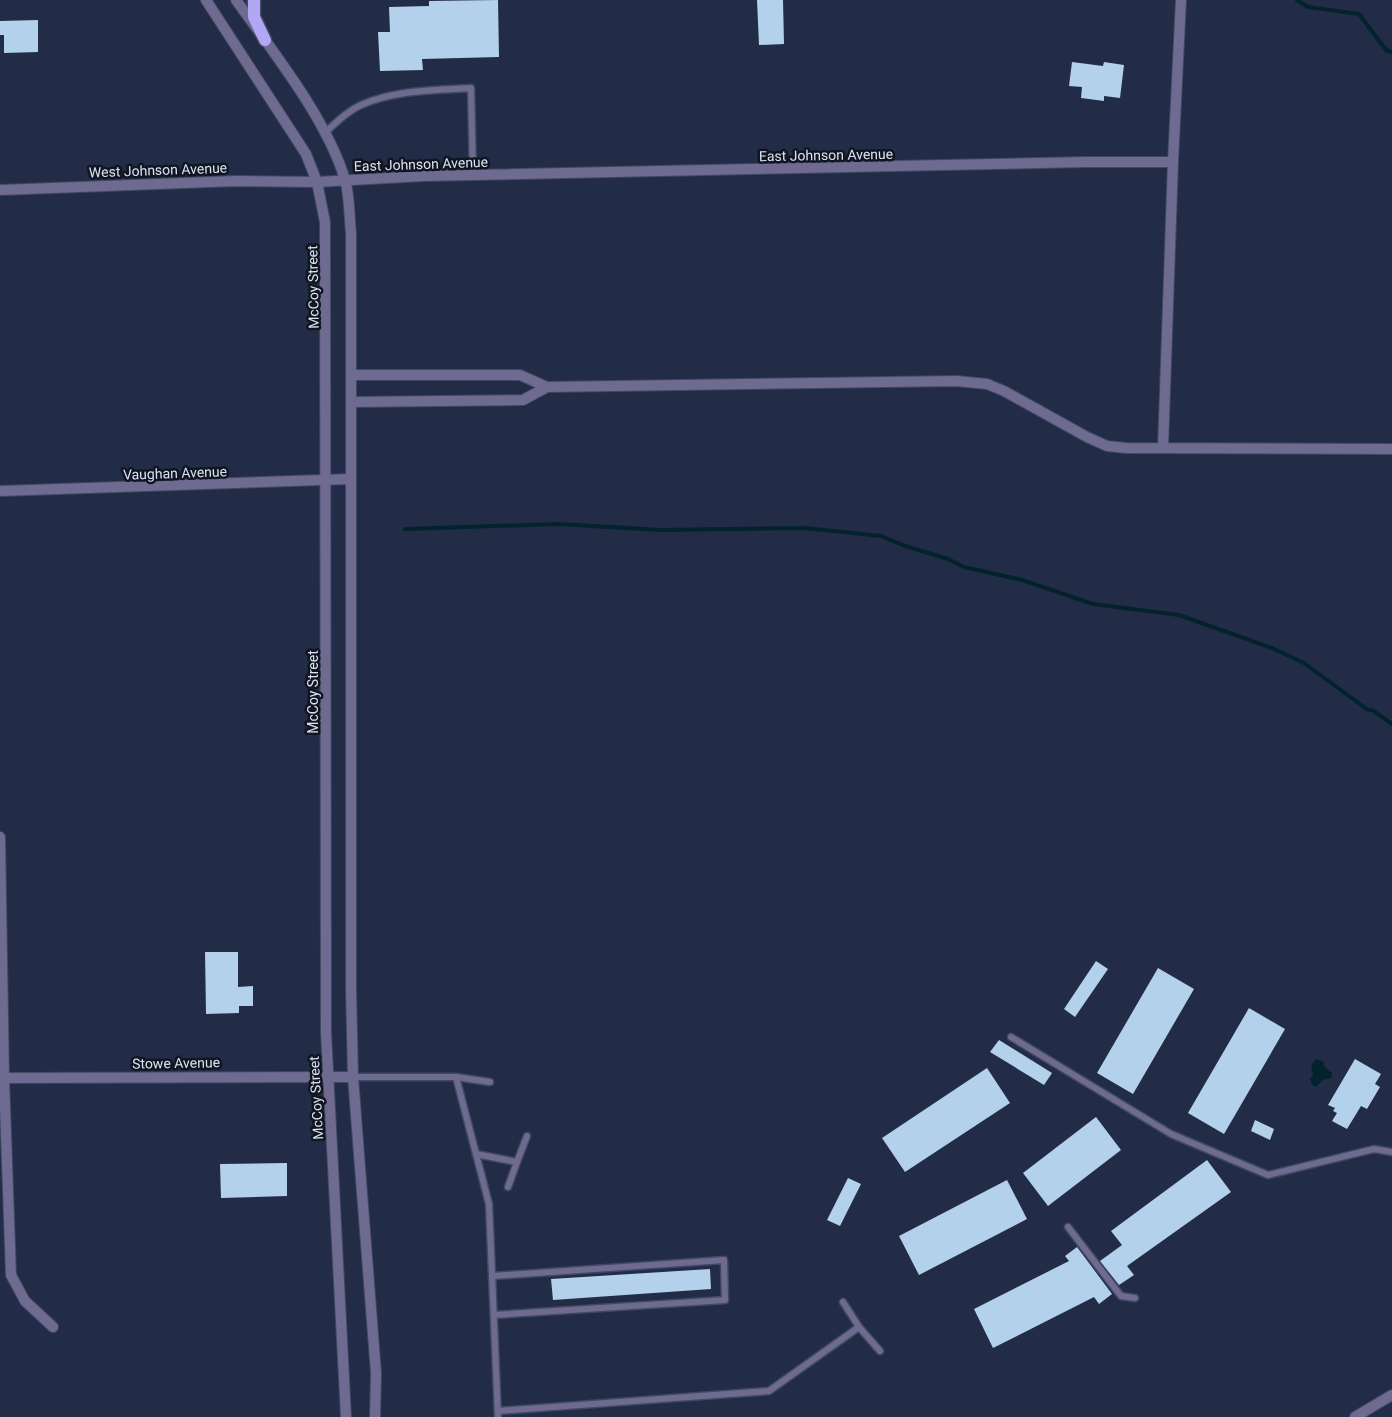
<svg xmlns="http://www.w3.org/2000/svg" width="1392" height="1417" font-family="Roboto,sans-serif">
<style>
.water{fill:#03232c}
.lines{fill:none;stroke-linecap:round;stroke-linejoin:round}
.stream{stroke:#03232c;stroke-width:4}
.building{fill:#b3d1eb}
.service-casing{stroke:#404962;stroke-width:9}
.minor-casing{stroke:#404962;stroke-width:12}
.tertiary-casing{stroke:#404962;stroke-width:12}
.primary-casing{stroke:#404962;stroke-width:15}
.service{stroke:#6f6b90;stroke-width:6}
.minor{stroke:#6f6b90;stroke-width:10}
.tertiary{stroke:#6f6b90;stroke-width:10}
.primary{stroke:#b2a7f3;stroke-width:12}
.labels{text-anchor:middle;stroke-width:5;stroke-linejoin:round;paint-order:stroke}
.street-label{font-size:14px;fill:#dbe3f3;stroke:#101521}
</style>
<rect width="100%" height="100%" fill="#222c46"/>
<!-- water -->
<path class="water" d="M 1316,1059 L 1323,1061 L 1325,1067 L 1332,1073 L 1331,1078 L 1323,1080 L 1316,1087 L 1312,1085 L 1310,1079 L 1313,1075 L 1311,1066 Z"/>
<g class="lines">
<!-- stream -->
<g class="stream">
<path d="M 1297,0 L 1308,7 L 1359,14 L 1386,50 L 1392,52"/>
<path d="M 405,529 L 558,524 L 661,530 L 805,528 L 881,536 L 905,546 L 948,559 L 964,567 L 1022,580 L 1093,604 L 1179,615 L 1272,648 L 1304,663 L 1368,710 L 1372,710 L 1392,724"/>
</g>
</g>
<!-- building -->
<g class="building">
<path d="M 498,0 L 499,57 L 422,59 L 423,70 L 380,71 L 378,32 L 390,32 L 389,7 L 429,6 L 429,1 Z"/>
<path d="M 757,0 L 783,0 L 784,44 L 759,45 Z"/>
<path d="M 38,20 L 38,52 L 4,53 L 4,35 L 0,35 L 0,21 Z"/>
<path d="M 1072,62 L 1103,66 L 1104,62 L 1124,65 L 1120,98 L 1104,96 L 1104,101 L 1081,98 L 1082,87 L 1069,86 Z"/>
<path d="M 205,952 L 238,952 L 238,987 L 253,986 L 253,1006 L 239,1006 L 239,1013 L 206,1014 Z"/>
<path d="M 1096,961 L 1108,969 L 1075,1017 L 1064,1009 Z"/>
<path d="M 1158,968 L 1194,989 L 1133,1094 L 1097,1073 Z"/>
<path d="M 1249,1008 L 1285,1029 L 1224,1134 L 1188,1113 Z"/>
<path d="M 999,1040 L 1052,1073 L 1044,1085 L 990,1052 Z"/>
<path d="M 1355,1059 L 1381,1074 L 1375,1084 L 1380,1087 L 1367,1109 L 1361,1106 L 1347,1129 L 1332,1121 L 1337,1113 L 1333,1111 L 1335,1108 L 1328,1105 Z"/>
<path d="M 987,1068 L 1010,1103 L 905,1172 L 882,1138 Z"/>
<path d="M 1096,1117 L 1121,1150 L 1048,1206 L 1023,1173 Z"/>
<path d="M 1255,1120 L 1274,1129 L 1270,1140 L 1251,1131 Z"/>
<path d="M 1207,1160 L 1231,1192 L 1127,1266 L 1134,1275 L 1119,1285 L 1100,1261 L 1122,1245 L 1111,1231 Z"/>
<path d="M 287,1163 L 287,1196 L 221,1198 L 220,1164 Z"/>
<path d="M 848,1178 L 861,1184 L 840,1226 L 827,1220 Z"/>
<path d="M 1007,1180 L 1027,1219 L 919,1275 L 899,1236 Z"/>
<path d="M 1077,1247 L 1112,1294 L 1099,1304 L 1094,1297 L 993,1348 L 974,1309 L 1069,1261 L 1065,1256 Z"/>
<path d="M 710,1269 L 711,1289 L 553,1300 L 551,1279 Z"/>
</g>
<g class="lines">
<defs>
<g id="service">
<path d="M 325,133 C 335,123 348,111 361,105 C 395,90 435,90 471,88 L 473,175"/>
<path d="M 1011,1037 L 1171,1134 L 1268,1175 L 1374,1149 L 1392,1152"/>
<path d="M 353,1077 L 456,1077 L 489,1204 L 498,1417"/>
<path d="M 456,1077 L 490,1082"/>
<path d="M 476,1154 L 517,1162 L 527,1136"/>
<path d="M 508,1187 L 517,1162"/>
<path d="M 1068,1227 L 1121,1296 L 1135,1298"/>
<path d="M 492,1276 L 724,1260 L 725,1300 L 494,1315"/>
<path d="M 859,1327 L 880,1351"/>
<path d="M 498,1411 L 769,1391 L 859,1327 L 843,1302"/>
</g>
<g id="minor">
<path d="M 0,190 L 236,181 L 317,182 L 423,176 L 1085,162 L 1173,162 L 1181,0"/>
<path d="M 351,375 L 520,375 L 547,387"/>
<path d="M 351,402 L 523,400 L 547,387 L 956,381 L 987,384 L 1004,391 L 1087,437 L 1107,446 L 1126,448 L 1392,449"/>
<path d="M 1163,448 L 1173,162"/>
<path d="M 0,491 L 351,479"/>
<path d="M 0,837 L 4,1078 L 11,1275 L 25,1301 L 53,1327"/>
<path d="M 0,1078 L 353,1077"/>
</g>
<g id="tertiary">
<path d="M 206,0 L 306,154 L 317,182 L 325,222 L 326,1032 L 346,1417"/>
<path d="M 236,0 C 272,50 328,121 345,180 C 350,197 349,216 351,233 L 351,990 L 353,1077 L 376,1373 L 375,1417"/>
<path d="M 1355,1417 L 1392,1395"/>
</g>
<path id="primary" d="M 254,0 L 254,17 L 265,40"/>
</defs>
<!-- service casing -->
<use href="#service" class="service-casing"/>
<!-- minor casing -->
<use href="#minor" class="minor-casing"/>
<!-- tertiary casing -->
<use href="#tertiary" class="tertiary-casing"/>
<!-- primary casing -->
<use href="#primary" class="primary-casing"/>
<!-- service -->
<use href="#service" class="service"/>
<!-- minor -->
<use href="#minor" class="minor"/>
<!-- tertiary -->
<use href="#tertiary" class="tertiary"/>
<!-- primary -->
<use href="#primary" class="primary"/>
</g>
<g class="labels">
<!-- street labels -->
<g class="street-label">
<text transform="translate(826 155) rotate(-1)" y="5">East Johnson Avenue</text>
<text transform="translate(421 164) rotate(-2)" y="5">East Johnson Avenue</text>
<text transform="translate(158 170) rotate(-2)" y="5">West Johnson Avenue</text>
<text transform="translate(313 287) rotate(-91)" y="5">McCoy Street</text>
<text transform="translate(175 473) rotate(-2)" y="5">Vaughan Avenue</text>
<text transform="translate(313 692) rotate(-90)" y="5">McCoy Street</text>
<text transform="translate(176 1063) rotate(-1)" y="5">Stowe Avenue</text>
<text transform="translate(316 1098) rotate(-93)" y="5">McCoy Street</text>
</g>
</g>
</svg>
